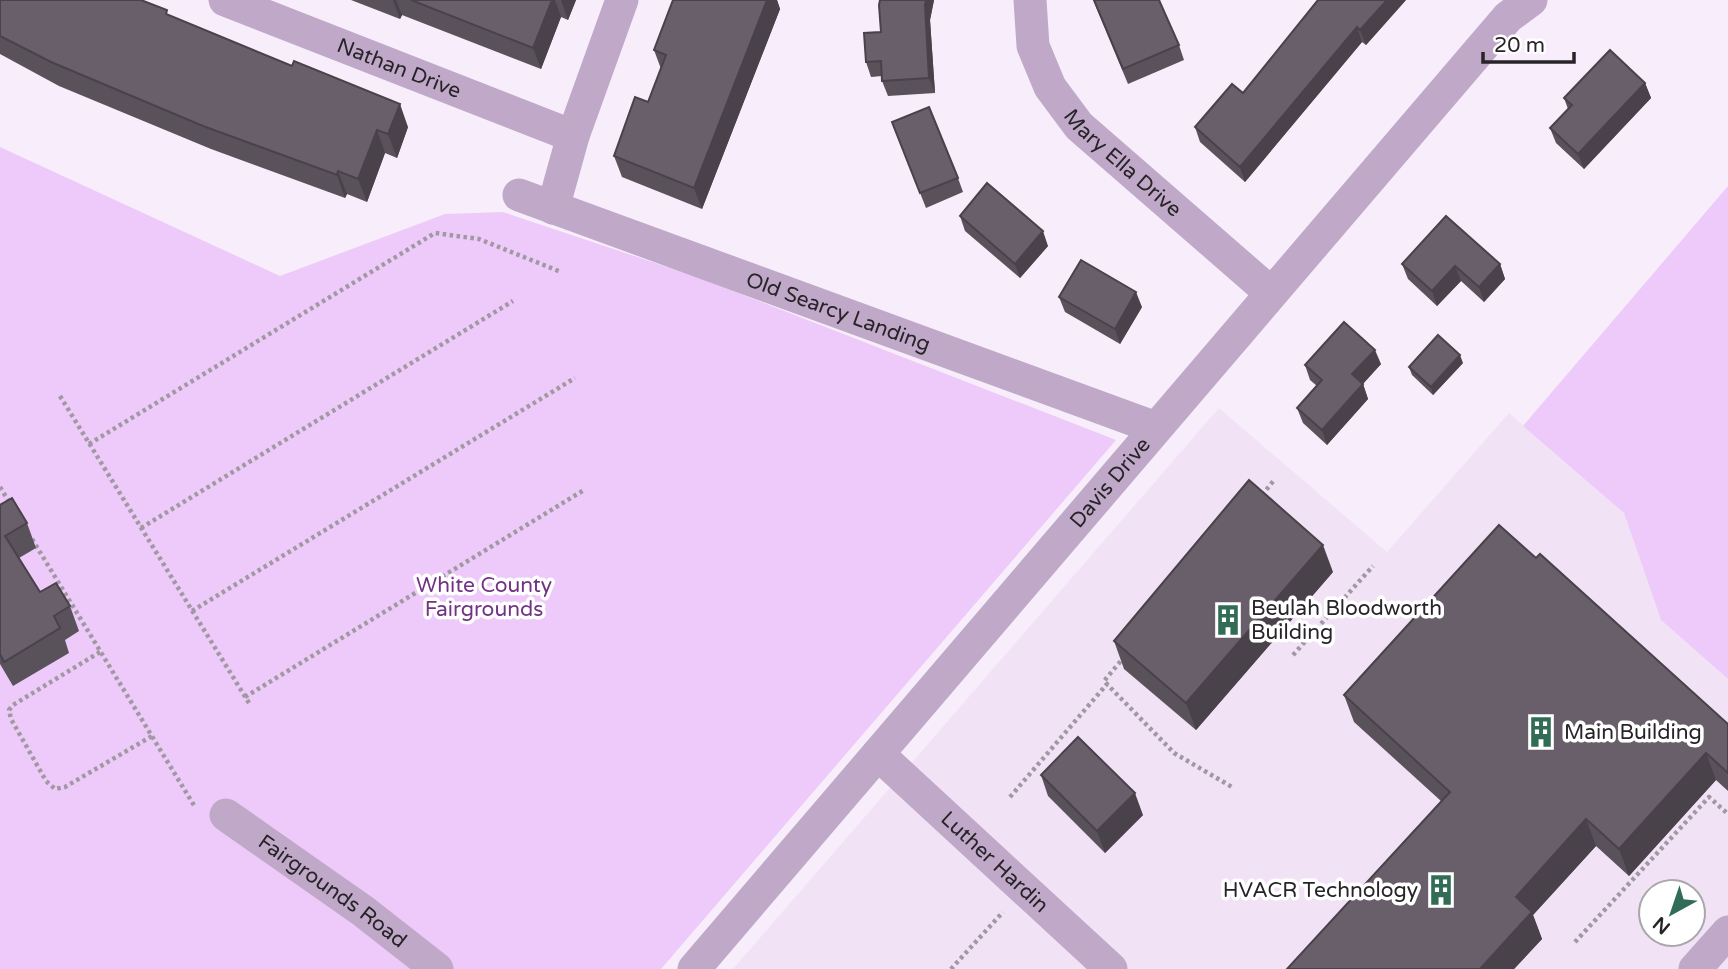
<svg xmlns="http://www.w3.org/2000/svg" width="1728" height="969" font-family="'Varela Round',sans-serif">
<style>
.built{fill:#f1e2f6;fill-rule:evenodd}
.green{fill:#edcaf9}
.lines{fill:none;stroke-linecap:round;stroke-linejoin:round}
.path{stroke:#a099a2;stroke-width:4.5;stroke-dasharray:3.5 3.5;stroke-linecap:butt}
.minor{stroke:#c0a8c8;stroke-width:33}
.wall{fill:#59525b}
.shaded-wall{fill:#49424a}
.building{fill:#685f6a;stroke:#49424a;stroke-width:2}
.labels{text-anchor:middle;stroke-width:7;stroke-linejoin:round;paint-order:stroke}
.street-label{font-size:21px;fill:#272328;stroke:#fff}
.park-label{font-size:21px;fill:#723286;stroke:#fff}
.poi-label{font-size:21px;fill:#272328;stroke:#fff;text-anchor:start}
</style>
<rect width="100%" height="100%" fill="#f8eefb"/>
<!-- built -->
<path class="built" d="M 1219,408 L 1387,552 L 1509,413 L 1624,513 L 1661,620 L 1728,679 L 1728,969 L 733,969 ZM 1651,892 L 1693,892 L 1693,934 L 1651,934 Z"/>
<!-- green -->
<g class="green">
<path d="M 0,147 L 280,276 L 445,214 L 503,212 L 697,277 L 1116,440 L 661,969 L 0,969 Z"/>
<path d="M 1728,186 L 1728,679 L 1661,620 L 1624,513 L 1523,426 Z"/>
</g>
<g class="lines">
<!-- path -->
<g class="path">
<path d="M 60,396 L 249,703"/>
<path d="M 89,444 L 435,233 L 479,239 L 561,272"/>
<path d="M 0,487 L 11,505"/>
<path d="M 1262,495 L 1275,479"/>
<path d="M 141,528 L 513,301"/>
<path d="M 32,539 L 195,807"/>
<path d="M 192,611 L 575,378"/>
<path d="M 100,652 L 13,705 L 9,710 L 11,719 L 46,781 L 55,789 L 65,787 L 152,736"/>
<path d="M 1293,655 L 1373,566"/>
<path d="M 1125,656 L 1104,681 L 1174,753 L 1232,787"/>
<path d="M 245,697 L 584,490"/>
<path d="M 1010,797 L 1107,684"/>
<path d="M 1575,942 L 1709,797 L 1728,814"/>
<path d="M 951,969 L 1003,912"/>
</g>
<!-- minor -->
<g class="minor">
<path id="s1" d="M 225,0 L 573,136"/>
<path id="s2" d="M 1030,0 L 1033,46 L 1050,87 L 1079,126 L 1271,293"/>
<path id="s3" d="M 519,195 L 1156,428"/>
<path d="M 553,208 L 573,136 L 622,0"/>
<path id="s4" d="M 878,754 L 1111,969"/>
<path id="s5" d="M 226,815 L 363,911 L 437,969"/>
<path id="s6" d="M 694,969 L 1508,17 L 1531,0"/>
<path d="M 1695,969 L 1728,932"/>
</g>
</g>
<!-- wall -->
<g class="wall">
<path d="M 0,0 L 169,15 L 408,127 L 397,158 L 385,153 L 367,202 L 347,194 L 345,198 L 211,149 L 59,86 L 0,54 Z"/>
<path d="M 351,0 L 576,0 L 568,20 L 561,17 L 541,69 L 402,15 L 400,19 Z"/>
<path d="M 673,0 L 777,0 L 780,9 L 702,209 L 622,177 L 614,156 L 648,102 L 661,69 L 654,50 Z"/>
<path d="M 880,0 L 934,0 L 930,20 L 935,93 L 888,96 L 882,81 L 882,76 L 871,77 L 866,62 L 881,32 Z"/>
<path d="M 1093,0 L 1179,45 L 1184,60 L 1128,84 Z"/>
<path d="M 1406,0 L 1366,45 L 1362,42 L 1245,182 L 1200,142 L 1195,127 L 1243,93 Z"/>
<path d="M 1645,83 L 1651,98 L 1584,169 L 1556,143 L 1550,128 L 1568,109 L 1564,98 Z"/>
<path d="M 892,122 L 958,178 L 963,192 L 926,208 Z"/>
<path d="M 960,216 L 1048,246 L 1020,278 L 965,231 Z"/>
<path d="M 1402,264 L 1500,264 L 1505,279 L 1484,302 L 1461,281 L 1437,306 L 1408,279 Z"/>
<path d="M 1059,297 L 1142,307 L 1120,344 L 1065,312 Z"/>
<path d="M 1463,363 L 1433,395 L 1412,375 L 1409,367 Z"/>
<path d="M 1381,364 L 1363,384 L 1368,399 L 1327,445 L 1303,423 L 1297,408 L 1317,386 L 1310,380 L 1305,365 Z"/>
<path d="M 0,505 L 27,523 L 36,548 L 19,558 L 40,592 L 70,606 L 79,631 L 65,640 L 69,653 L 13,686 L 0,664 Z"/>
<path d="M 1536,558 L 1728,724 L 1728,791 L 1716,780 L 1629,876 L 1596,846 L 1533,915 L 1542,939 L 1514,969 L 1287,969 L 1441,801 L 1354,722 L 1344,695 Z"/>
<path d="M 1333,572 L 1196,730 L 1124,669 L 1114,641 Z"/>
<path d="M 1041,775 L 1143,815 L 1105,853 L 1048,796 Z"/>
</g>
<!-- shaded-wall -->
<g class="shaded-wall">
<path d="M 393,0 L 396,0 L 402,15 L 400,19 Z"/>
<path d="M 552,0 L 555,0 L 561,17 L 541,69 L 533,48 Z"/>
<path d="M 561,0 L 576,0 L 568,20 Z"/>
<path d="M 767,0 L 777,0 L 780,9 L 702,209 L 694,188 Z"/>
<path d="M 926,0 L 934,0 L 930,20 L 935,93 L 929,78 L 925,5 Z"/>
<path d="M 1387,0 L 1406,0 L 1366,45 L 1360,30 Z"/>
<path d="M 1357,27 L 1362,42 L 1245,182 L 1240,167 Z"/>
<path d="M 1645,83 L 1651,98 L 1584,169 L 1578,154 Z"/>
<path d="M 400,104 L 408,127 L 397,158 L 388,134 Z"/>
<path d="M 377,130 L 385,153 L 367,202 L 358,179 Z"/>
<path d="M 338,171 L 347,194 L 345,198 L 337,175 Z"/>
<path d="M 1043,231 L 1048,246 L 1020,278 L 1015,264 Z"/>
<path d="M 1500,264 L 1505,279 L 1484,302 L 1479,287 Z"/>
<path d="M 1455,266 L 1461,281 L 1437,306 L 1432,291 Z"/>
<path d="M 1136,292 L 1142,307 L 1120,344 L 1115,329 Z"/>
<path d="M 1375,350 L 1381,364 L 1358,389 L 1352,374 Z"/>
<path d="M 1460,355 L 1463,363 L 1433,395 L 1431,387 Z"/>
<path d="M 1363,384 L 1368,399 L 1327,445 L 1322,430 Z"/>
<path d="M 1323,545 L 1333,572 L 1196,730 L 1186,703 Z"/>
<path d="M 1706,753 L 1716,780 L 1629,876 L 1619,849 Z"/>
<path d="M 1135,793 L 1143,815 L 1105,853 L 1097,831 Z"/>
<path d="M 1586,819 L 1596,846 L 1533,915 L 1542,939 L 1514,969 L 1480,969 L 1516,897 Z"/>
</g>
<!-- building -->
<g class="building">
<path d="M 0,0 L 141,0 L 167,10 L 166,14 L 292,66 L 294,61 L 400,104 L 388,134 L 377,130 L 358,179 L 338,171 L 337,175 L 203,126 L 51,62 L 0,36 Z"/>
<path d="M 411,0 L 552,0 L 533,48 Z"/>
<path d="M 673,0 L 767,0 L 694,188 L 614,156 L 635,97 L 648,102 L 666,55 L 654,50 Z"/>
<path d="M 880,0 L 926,0 L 925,5 L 929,78 L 882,81 L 881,61 L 866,62 L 864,33 L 881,32 L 879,5 Z"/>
<path d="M 1094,0 L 1159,0 L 1179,45 L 1123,69 Z"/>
<path d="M 1318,0 L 1387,0 L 1360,30 L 1357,27 L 1240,167 L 1195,127 L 1232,84 L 1243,93 Z"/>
<path d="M 1610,50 L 1645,83 L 1578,154 L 1550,128 L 1572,105 L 1564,98 Z"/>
<path d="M 929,107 L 958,178 L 920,193 L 892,122 Z"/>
<path d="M 987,183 L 1043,231 L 1015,264 L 960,216 Z"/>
<path d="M 1446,216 L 1500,264 L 1479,287 L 1455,266 L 1432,291 L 1402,264 Z"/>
<path d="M 1081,260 L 1136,292 L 1115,329 L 1059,297 Z"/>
<path d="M 1344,322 L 1375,350 L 1352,374 L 1363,384 L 1322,430 L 1297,408 L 1322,380 L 1305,365 Z"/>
<path d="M 1438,335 L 1460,355 L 1431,387 L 1409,367 Z"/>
<path d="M 1249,480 L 1323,545 L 1186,703 L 1114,641 Z"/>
<path d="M 12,498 L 27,523 L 5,536 L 40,592 L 56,583 L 70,606 L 54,616 L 60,628 L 4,662 L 0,654 L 0,505 Z"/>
<path d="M 1499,525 L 1536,558 L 1540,554 L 1728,724 L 1728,773 L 1706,753 L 1619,849 L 1586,819 L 1516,897 L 1532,912 L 1480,969 L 1287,969 L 1450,792 L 1344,695 Z"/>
<path d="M 1078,737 L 1135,793 L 1097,831 L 1041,775 Z"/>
</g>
<!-- icons -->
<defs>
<symbol id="building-bare" viewBox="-9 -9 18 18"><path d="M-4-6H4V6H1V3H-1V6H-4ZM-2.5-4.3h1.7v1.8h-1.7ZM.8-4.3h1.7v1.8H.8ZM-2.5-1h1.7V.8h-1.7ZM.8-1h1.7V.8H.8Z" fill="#306c56" stroke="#fff" stroke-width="2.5" paint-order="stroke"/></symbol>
</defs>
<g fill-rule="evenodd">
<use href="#building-bare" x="1206" y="598" width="44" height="44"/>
<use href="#building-bare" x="1519" y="710" width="44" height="44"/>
<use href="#building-bare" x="1419" y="868" width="44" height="44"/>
</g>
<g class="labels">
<!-- street labels -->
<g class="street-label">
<text dy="7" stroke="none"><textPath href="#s1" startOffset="187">Nathan Drive</textPath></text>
<text dy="7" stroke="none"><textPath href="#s2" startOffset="196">Mary Ella Drive</textPath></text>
<text dy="7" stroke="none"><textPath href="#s3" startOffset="340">Old Searcy Landing</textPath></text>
<text dy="7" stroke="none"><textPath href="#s6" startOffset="640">Davis Drive</textPath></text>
<text dy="7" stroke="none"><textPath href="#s4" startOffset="159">Luther Hardin</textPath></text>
<text dy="7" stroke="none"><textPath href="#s5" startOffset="131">Fairgrounds Road</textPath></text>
</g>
<!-- park labels -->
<g class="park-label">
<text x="484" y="592">White County<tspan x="484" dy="24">Fairgrounds</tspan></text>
</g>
<!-- poi labels -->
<g class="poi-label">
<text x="1251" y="615">Beulah Bloodworth<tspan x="1251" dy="24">Building</tspan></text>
<text x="1564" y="739">Main Building</text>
<text x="1418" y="897" text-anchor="end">HVACR Technology</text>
</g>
</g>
<!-- north arrow -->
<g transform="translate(1672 913) rotate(220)"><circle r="33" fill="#ffffff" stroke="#a9a7a9" stroke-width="2"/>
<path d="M0-5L12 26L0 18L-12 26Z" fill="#306c56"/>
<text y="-10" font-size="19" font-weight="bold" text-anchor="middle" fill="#272328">N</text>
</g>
<!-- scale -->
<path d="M1483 52v10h91v-10" fill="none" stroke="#272328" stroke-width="3.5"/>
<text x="1494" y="52" font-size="21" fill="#272328" stroke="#ffffff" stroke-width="5" paint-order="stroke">20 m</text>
</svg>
